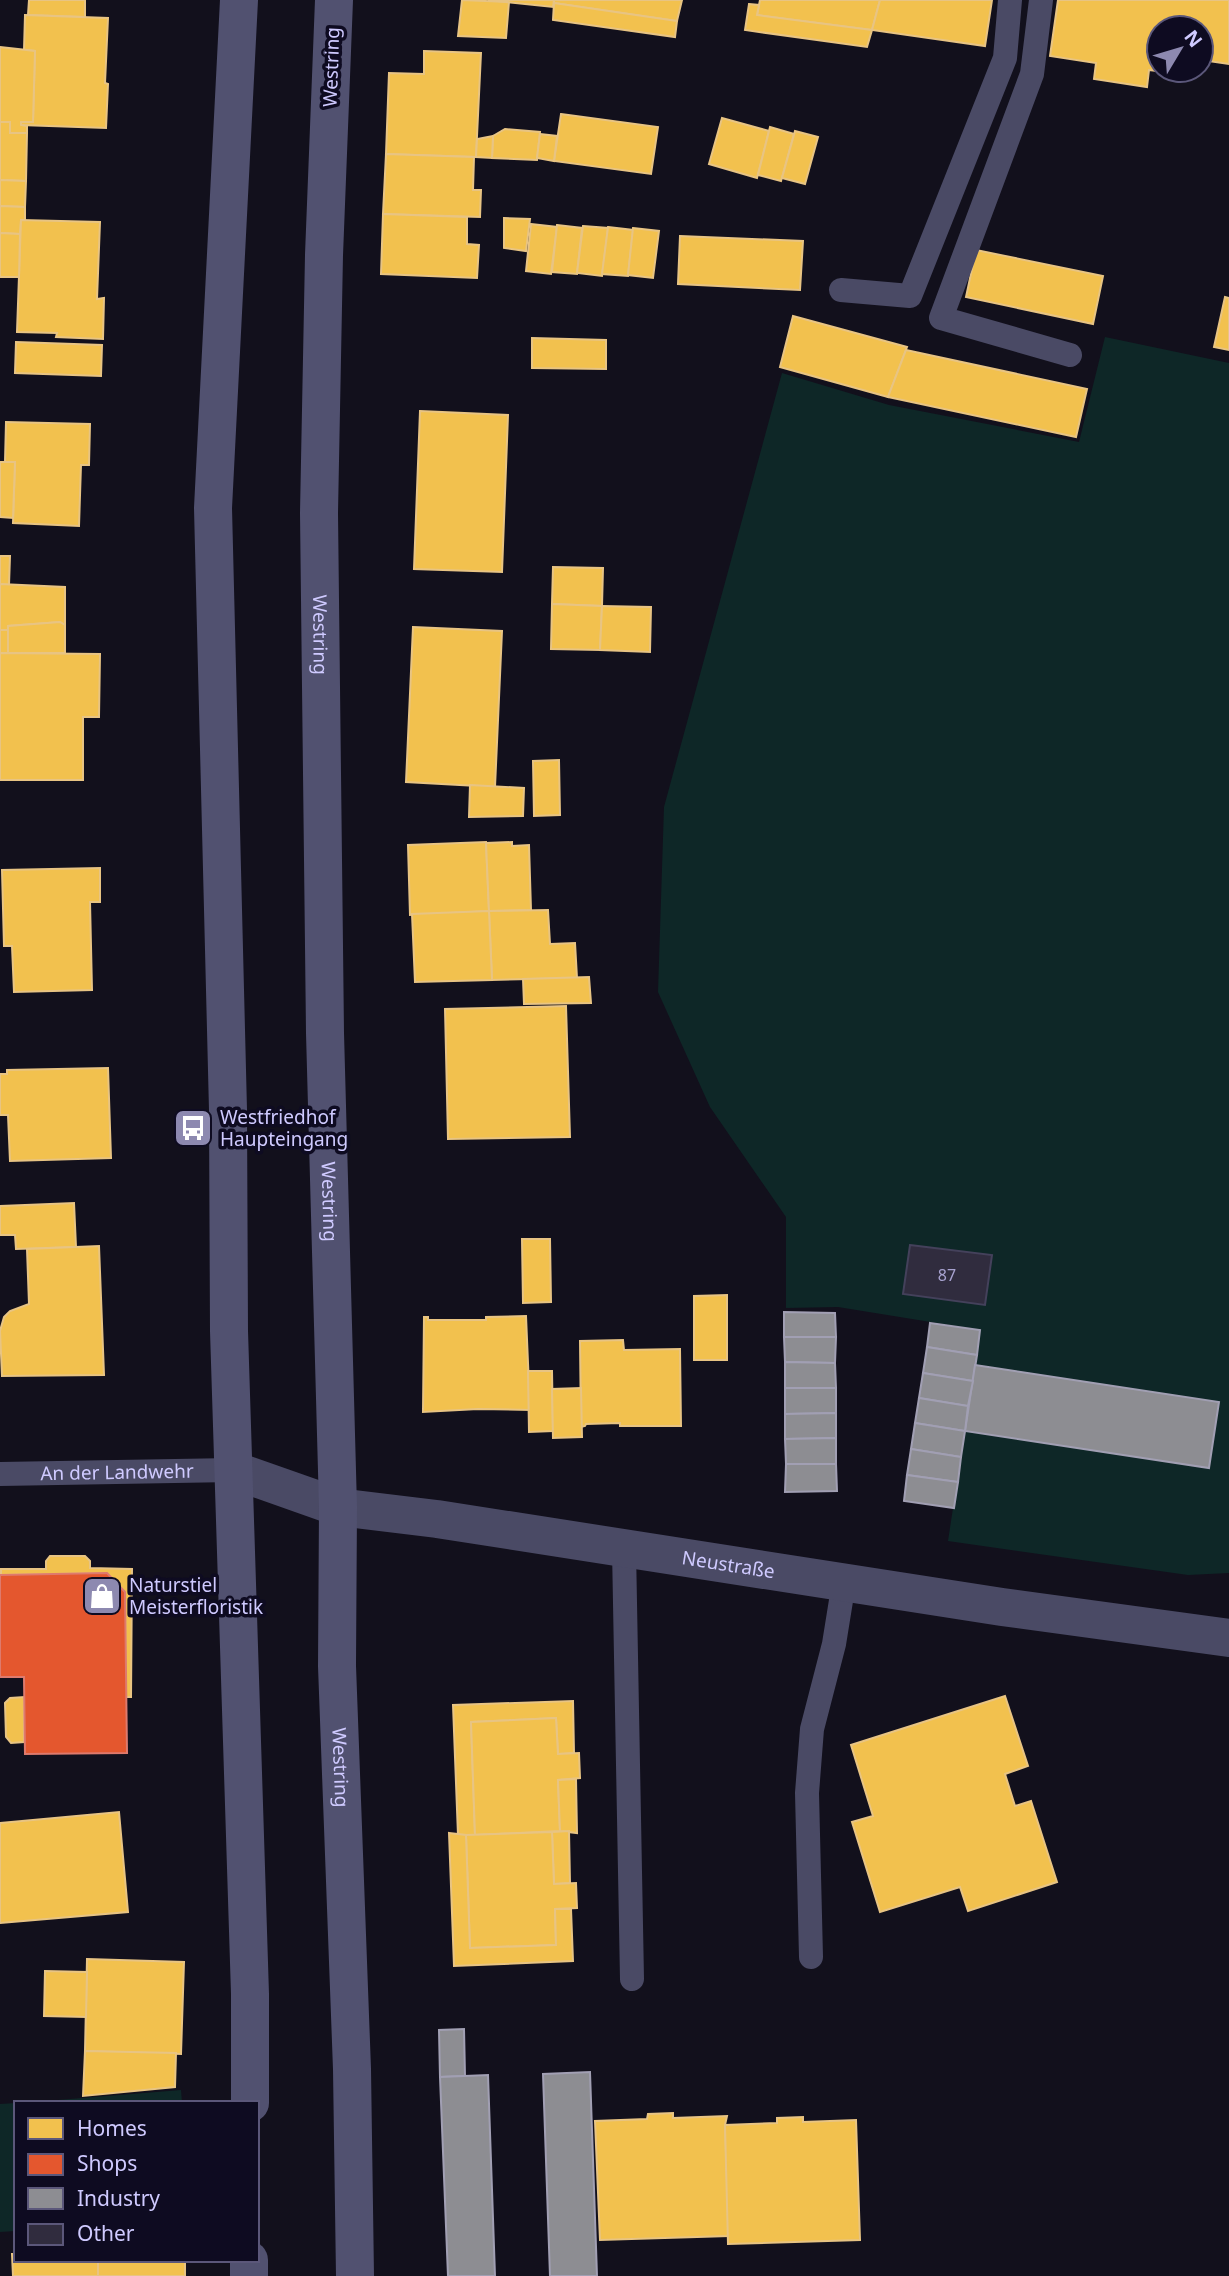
<svg xmlns="http://www.w3.org/2000/svg" width="1229" height="2276" font-family="'Noto Sans',sans-serif">
<style>
.green{fill:#0e2727}
.homes{fill:#f2c14e;stroke:#e8c483;stroke-width:2}
.shops{fill:#e4572e;stroke:#de7a6d;stroke-width:2}
.industry{fill:#8d8d92;stroke:#a19fb3;stroke-width:2}
.building{fill:#302c3e;stroke:#44415b;stroke-width:2}
.lines{fill:none;stroke-linecap:round;stroke-linejoin:round}
.lane{stroke:#4a4a65;stroke-width:24}
.street{stroke:#4a4a65;stroke-width:38}
.secondary{stroke:#515170;stroke-width:38}
.labels{text-anchor:middle;stroke-width:7;stroke-linejoin:round;paint-order:stroke}
.number-label{font-size:16px;fill:#a7a2cf}
.street-label{font-size:19px;fill:#cfcaff;stroke:#0e0b21}
.poi-label{font-size:19px;fill:#cfcaff;stroke:#0e0b21;text-anchor:start}
</style>
<rect width="100%" height="100%" fill="#12101c"/>
<!-- green -->
<g class="green">
<path d="M 1105,337 L 1229,363 L 1229,1573 L 1188,1575 L 948,1541 L 980,1330 L 838,1307 L 786,1308 L 786,1217 L 710,1107 L 658,992 L 664,807 L 782,373 L 889,405 L 1079,442 Z"/>
<path d="M 181,2090 L 182,2103 L 21,2103 Z"/>
<path d="M 16,2103 L 16,2231 L 0,2232 L 0,2104 Z"/>
</g>
<!-- homes -->
<g class="homes">
<path d="M 29,0 L 85,0 L 85,17 L 28,15 Z"/>
<path d="M 462,0 L 509,2 L 506,38 L 458,36 Z"/>
<path d="M 488,0 L 554,0 L 553,7 Z"/>
<path d="M 554,0 L 682,0 L 677,21 L 554,3 Z"/>
<path d="M 760,0 L 880,0 L 872,30 L 757,15 Z"/>
<path d="M 880,0 L 992,0 L 985,46 L 872,30 Z"/>
<path d="M 1058,0 L 1229,0 L 1229,64 L 1201,60 L 1201,28 L 1159,28 L 1159,70 L 1196,70 L 1195,76 L 1149,70 L 1147,87 L 1094,79 L 1096,63 L 1050,56 Z"/>
<path d="M 554,3 L 677,21 L 675,37 L 553,20 Z"/>
<path d="M 749,4 L 759,5 L 757,15 L 872,30 L 867,47 L 745,30 Z"/>
<path d="M 25,15 L 108,18 L 105,83 L 108,84 L 106,128 L 21,125 L 21,122 L 33,122 L 35,51 L 24,50 Z"/>
<path d="M 0,47 L 35,51 L 33,122 L 21,122 L 21,125 L 27,126 L 27,133 L 10,133 L 10,122 L 0,122 Z"/>
<path d="M 424,51 L 481,53 L 476,157 L 386,154 L 389,73 L 424,74 Z"/>
<path d="M 561,114 L 658,127 L 651,174 L 554,161 Z"/>
<path d="M 722,118 L 769,131 L 757,178 L 709,164 Z"/>
<path d="M 0,122 L 10,122 L 10,133 L 27,133 L 26,181 L 0,180 Z"/>
<path d="M 770,127 L 794,134 L 781,181 L 758,175 Z"/>
<path d="M 505,129 L 540,132 L 537,160 L 492,158 L 493,136 Z"/>
<path d="M 795,131 L 818,137 L 805,184 L 782,178 Z"/>
<path d="M 540,134 L 557,136 L 554,161 L 537,158 Z"/>
<path d="M 493,136 L 492,158 L 476,157 L 477,139 Z"/>
<path d="M 386,154 L 474,157 L 473,190 L 481,190 L 480,217 L 383,214 Z"/>
<path d="M 0,180 L 26,181 L 25,207 L 0,206 Z"/>
<path d="M 0,206 L 25,207 L 25,220 L 21,220 L 20,234 L 0,233 Z"/>
<path d="M 383,214 L 467,217 L 467,244 L 479,245 L 477,278 L 381,274 Z"/>
<path d="M 504,218 L 530,219 L 526,251 L 504,248 Z"/>
<path d="M 21,220 L 100,222 L 97,299 L 104,298 L 103,339 L 56,337 L 57,333 L 17,332 Z"/>
<path d="M 531,224 L 557,227 L 551,274 L 526,271 Z"/>
<path d="M 557,225 L 582,228 L 577,274 L 552,272 Z"/>
<path d="M 583,226 L 608,228 L 602,276 L 577,273 Z"/>
<path d="M 608,227 L 633,230 L 628,276 L 602,274 Z"/>
<path d="M 633,228 L 659,231 L 653,278 L 628,275 Z"/>
<path d="M 0,233 L 20,234 L 19,277 L 0,277 Z"/>
<path d="M 680,236 L 803,241 L 800,290 L 678,284 Z"/>
<path d="M 976,250 L 1103,276 L 1093,324 L 966,297 Z"/>
<path d="M 1225,297 L 1229,298 L 1229,350 L 1214,347 Z"/>
<path d="M 793,316 L 907,347 L 888,397 L 780,367 Z"/>
<path d="M 532,338 L 606,340 L 606,369 L 532,368 Z"/>
<path d="M 16,342 L 102,345 L 101,376 L 15,373 Z"/>
<path d="M 906,350 L 1087,389 L 1076,437 L 888,397 Z"/>
<path d="M 420,411 L 508,415 L 502,572 L 414,569 Z"/>
<path d="M 6,422 L 90,424 L 89,465 L 81,465 L 79,526 L 13,523 L 15,462 L 5,462 Z"/>
<path d="M 0,462 L 15,462 L 13,518 L 0,517 Z"/>
<path d="M 0,556 L 10,556 L 9,585 L 0,584 Z"/>
<path d="M 553,567 L 603,568 L 602,606 L 552,604 Z"/>
<path d="M 0,584 L 65,587 L 65,625 L 60,622 L 8,626 L 8,630 L 0,630 Z"/>
<path d="M 552,604 L 602,606 L 600,650 L 551,649 Z"/>
<path d="M 602,606 L 651,607 L 650,652 L 600,650 Z"/>
<path d="M 60,622 L 65,625 L 65,653 L 8,653 L 8,626 Z"/>
<path d="M 413,627 L 502,631 L 495,787 L 406,782 Z"/>
<rect x="0" y="630" width="8" height="23"/>
<path d="M 0,653 L 100,654 L 99,717 L 83,717 L 83,780 L 0,780 Z"/>
<path d="M 559,760 L 560,815 L 534,816 L 533,761 Z"/>
<path d="M 470,785 L 524,788 L 523,816 L 469,817 Z"/>
<path d="M 486,842 L 489,911 L 410,915 L 408,845 Z"/>
<path d="M 512,842 L 512,846 L 529,845 L 531,910 L 489,911 L 486,843 Z"/>
<path d="M 100,868 L 100,902 L 90,902 L 92,990 L 14,992 L 12,946 L 4,946 L 2,870 Z"/>
<path d="M 548,910 L 550,944 L 575,943 L 577,978 L 492,980 L 489,911 Z"/>
<path d="M 489,911 L 492,980 L 415,982 L 412,914 Z"/>
<path d="M 589,977 L 591,1003 L 524,1004 L 523,979 Z"/>
<path d="M 566,1006 L 570,1137 L 448,1139 L 445,1009 Z"/>
<path d="M 108,1068 L 111,1158 L 10,1161 L 8,1115 L 0,1115 L 0,1074 L 7,1074 L 7,1070 Z"/>
<path d="M 74,1203 L 76,1247 L 16,1249 L 15,1235 L 0,1235 L 0,1206 Z"/>
<path d="M 522,1239 L 550,1239 L 551,1302 L 523,1303 Z"/>
<path d="M 99,1246 L 104,1375 L 2,1376 L 0,1331 L 4,1317 L 10,1311 L 29,1304 L 27,1249 Z"/>
<path d="M 727,1295 L 727,1360 L 694,1360 L 694,1296 Z"/>
<path d="M 526,1316 L 530,1410 L 478,1409 L 423,1412 L 424,1317 L 428,1317 L 428,1320 L 486,1320 L 486,1317 Z"/>
<path d="M 623,1340 L 624,1350 L 680,1349 L 681,1426 L 620,1426 L 620,1423 L 586,1424 L 585,1426 L 581,1427 L 580,1341 Z"/>
<path d="M 528,1371 L 552,1371 L 553,1431 L 529,1432 Z"/>
<path d="M 581,1388 L 582,1437 L 553,1438 L 552,1389 Z"/>
<path d="M 50,1556 L 85,1556 L 90,1561 L 90,1568 L 132,1569 L 131,1697 L 126,1697 L 125,1592 L 107,1573 L 1,1575 L 1,1569 L 46,1569 L 46,1561 Z"/>
<path d="M 1005,1696 L 1028,1766 L 1005,1774 L 1015,1806 L 1031,1801 L 1057,1882 L 968,1911 L 960,1887 L 880,1912 L 852,1822 L 873,1816 L 851,1745 Z"/>
<path d="M 24,1697 L 24,1742 L 11,1743 L 6,1737 L 5,1703 L 10,1698 Z"/>
<path d="M 573,1701 L 574,1753 L 558,1754 L 556,1718 L 471,1722 L 475,1835 L 458,1835 L 453,1705 Z"/>
<path d="M 556,1718 L 558,1754 L 579,1753 L 580,1778 L 558,1780 L 560,1831 L 475,1835 L 471,1722 Z"/>
<path d="M 576,1779 L 577,1833 L 560,1831 L 558,1780 Z"/>
<path d="M 119,1812 L 128,1912 L 0,1923 L 0,1823 Z"/>
<path d="M 569,1831 L 570,1883 L 554,1884 L 552,1832 Z"/>
<path d="M 552,1832 L 554,1884 L 576,1883 L 577,1908 L 555,1909 L 556,1945 L 470,1948 L 466,1835 Z"/>
<path d="M 449,1833 L 466,1835 L 470,1948 L 556,1945 L 555,1909 L 571,1909 L 573,1961 L 454,1966 Z"/>
<path d="M 87,1959 L 184,1962 L 181,2054 L 85,2051 Z"/>
<path d="M 45,1971 L 87,1972 L 86,2017 L 44,2016 Z"/>
<path d="M 85,2051 L 176,2053 L 175,2087 L 83,2096 Z"/>
<path d="M 673,2113 L 673,2118 L 727,2116 L 725,2125 L 729,2236 L 600,2240 L 595,2121 L 647,2119 L 648,2114 Z"/>
<path d="M 803,2117 L 803,2122 L 856,2120 L 860,2240 L 728,2244 L 725,2125 L 777,2123 L 777,2118 Z"/>
<path d="M 12,2254 L 16,2254 L 16,2260 L 98,2260 L 98,2276 L 13,2276 Z"/>
<rect x="98" y="2260" width="87" height="16"/>
</g>
<!-- shops -->
<path class="shops" d="M 107,1573 L 125,1592 L 127,1753 L 25,1754 L 24,1677 L 0,1677 L 0,1575 Z"/>
<!-- industry -->
<g class="industry">
<path d="M 784,1312 L 835,1313 L 836,1337 L 784,1337 Z"/>
<path d="M 930,1323 L 980,1330 L 977,1355 L 927,1347 Z"/>
<path d="M 784,1337 L 836,1337 L 835,1363 L 785,1362 Z"/>
<path d="M 927,1347 L 977,1355 L 973,1381 L 923,1373 Z"/>
<path d="M 785,1362 L 835,1363 L 836,1388 L 785,1388 Z"/>
<path d="M 975,1365 L 1219,1402 L 1209,1468 L 965,1431 Z"/>
<path d="M 923,1373 L 973,1381 L 968,1406 L 919,1398 Z"/>
<path d="M 785,1388 L 836,1388 L 836,1413 L 785,1414 Z"/>
<path d="M 919,1398 L 968,1406 L 965,1431 L 915,1423 Z"/>
<path d="M 836,1413 L 836,1438 L 785,1439 L 785,1414 Z"/>
<path d="M 915,1423 L 965,1431 L 961,1457 L 911,1449 Z"/>
<path d="M 836,1438 L 836,1464 L 786,1464 L 785,1439 Z"/>
<path d="M 911,1449 L 961,1457 L 958,1482 L 907,1475 Z"/>
<path d="M 786,1464 L 836,1464 L 837,1491 L 785,1492 Z"/>
<path d="M 907,1475 L 958,1482 L 954,1508 L 904,1501 Z"/>
<path d="M 464,2029 L 465,2076 L 440,2077 L 439,2030 Z"/>
<path d="M 590,2072 L 597,2276 L 550,2276 L 543,2074 Z"/>
<path d="M 488,2075 L 495,2276 L 448,2276 L 440,2077 Z"/>
</g>
<!-- building -->
<path class="building" d="M 910,1245 L 992,1255 L 985,1305 L 903,1294 Z"/>
<g class="lines">
<!-- lane -->
<g class="lane">
<path d="M 1041,0 L 1032,74 L 941,318 L 1070,355"/>
<path d="M 841,290 L 910,296 L 1005,58 L 1010,0"/>
<path id="s1" d="M 0,1474 L 233,1470"/>
<path d="M 624,1549 L 632,1979"/>
<path d="M 811,1957 L 807,1793 L 812,1729 L 834,1644 L 844,1582"/>
</g>
<!-- street -->
<path class="street" id="s2" d="M 233,1470 L 338,1507 L 437,1519 L 1002,1607 L 1229,1638"/>
<!-- secondary -->
<g class="secondary">
<path d="M 239,0 L 213,508 L 228,1110 L 229,1331 L 250,1994 L 250,2103"/>
<path id="s3" d="M 334,0 L 324,255 L 319,513 L 325,1033 L 338,1507 L 337,1666 L 352,2069 L 355,2276"/>
<path d="M 249,2276 L 249,2260"/>
</g>
</g>
<!-- icons -->
<defs>
<symbol id="bus-square" viewBox="-11 -11 22 22"><rect x="-9" y="-9" width="18" height="18" rx="4" fill="#8d89b0" stroke="#0e0b21"/><path d="M-5-6H5V4H4V6H2V4H-2V6H-4V4H-5ZM-3.5-4V0h7V-4ZM-3.5 1.2v1.5H-2V1.2ZM2 1.2v1.5H3.5V1.2Z" fill="#fff"/></symbol>
<symbol id="shop-square" viewBox="-11 -11 22 22"><rect x="-9" y="-9" width="18" height="18" rx="4" fill="#8d89b0" stroke="#0e0b21"/><path d="M-5-2.5h2.3a2.7 3.5 0 0 1 5.4 0H5L5.5 6h-11ZM-1.5-2.5h3a1.5 2.3 0 0 0-3 0Z" fill="#fff"/></symbol>
</defs>
<g fill-rule="evenodd">
<use href="#bus-square" x="171" y="1106" width="44" height="44"/>
<use href="#shop-square" x="80" y="1574" width="44" height="44"/>
</g>
<g class="labels">
<!-- number labels -->
<g class="number-label">
<text x="947" y="1281">87</text>
</g>
<!-- street labels -->
<g class="street-label">
<text transform="translate(331 67) rotate(-88)" y="7">Westring</text>
<text dy="7" stroke="none"><textPath href="#s3" startOffset="635">Westring</textPath></text>
<text dy="7" stroke="none"><textPath href="#s3" startOffset="1202">Westring</textPath></text>
<text dy="7" stroke="none"><textPath href="#s1" startOffset="117">An der Landwehr</textPath></text>
<text dy="7" stroke="none"><textPath href="#s2" startOffset="506">Neustraße</textPath></text>
<text dy="7" stroke="none"><textPath href="#s3" startOffset="1768">Westring</textPath></text>
</g>
<!-- poi labels -->
<g class="poi-label">
<text x="220" y="1124">Westfriedhof<tspan x="220" dy="22">Haupteingang</tspan></text>
<text x="129" y="1592">Naturstiel<tspan x="129" dy="22">Meisterfloristik</tspan></text>
</g>
</g>
<!-- legend -->
<rect x="14" y="2101" width="245" height="161" fill="#0e0b21" stroke="#5b577a" stroke-width="2"/>
<rect x="28" y="2118" width="35" height="21" fill="#f2c14e" stroke="#5b577a" stroke-width="2"/>
<text x="77" y="2136" font-size="21" fill="#cfcaff">Homes</text>
<rect x="28" y="2154" width="35" height="21" fill="#e4572e" stroke="#5b577a" stroke-width="2"/>
<text x="77" y="2171" font-size="21" fill="#cfcaff">Shops</text>
<rect x="28" y="2188" width="35" height="21" fill="#8d8d92" stroke="#5b577a" stroke-width="2"/>
<text x="77" y="2206" font-size="21" fill="#cfcaff">Industry</text>
<rect x="28" y="2224" width="35" height="21" fill="#302c3e" stroke="#5b577a" stroke-width="2"/>
<text x="77" y="2241" font-size="21" fill="#cfcaff">Other</text>
<!-- north arrow -->
<g transform="translate(1180 49) rotate(52)"><circle r="33" fill="#0e0b21" stroke="#5b577a" stroke-width="2"/>
<path d="M0-5L12 26L0 18L-12 26Z" fill="#8d89b0"/>
<text y="-10" font-size="19" font-weight="bold" text-anchor="middle" fill="#cfcaff">N</text>
</g>
</svg>
